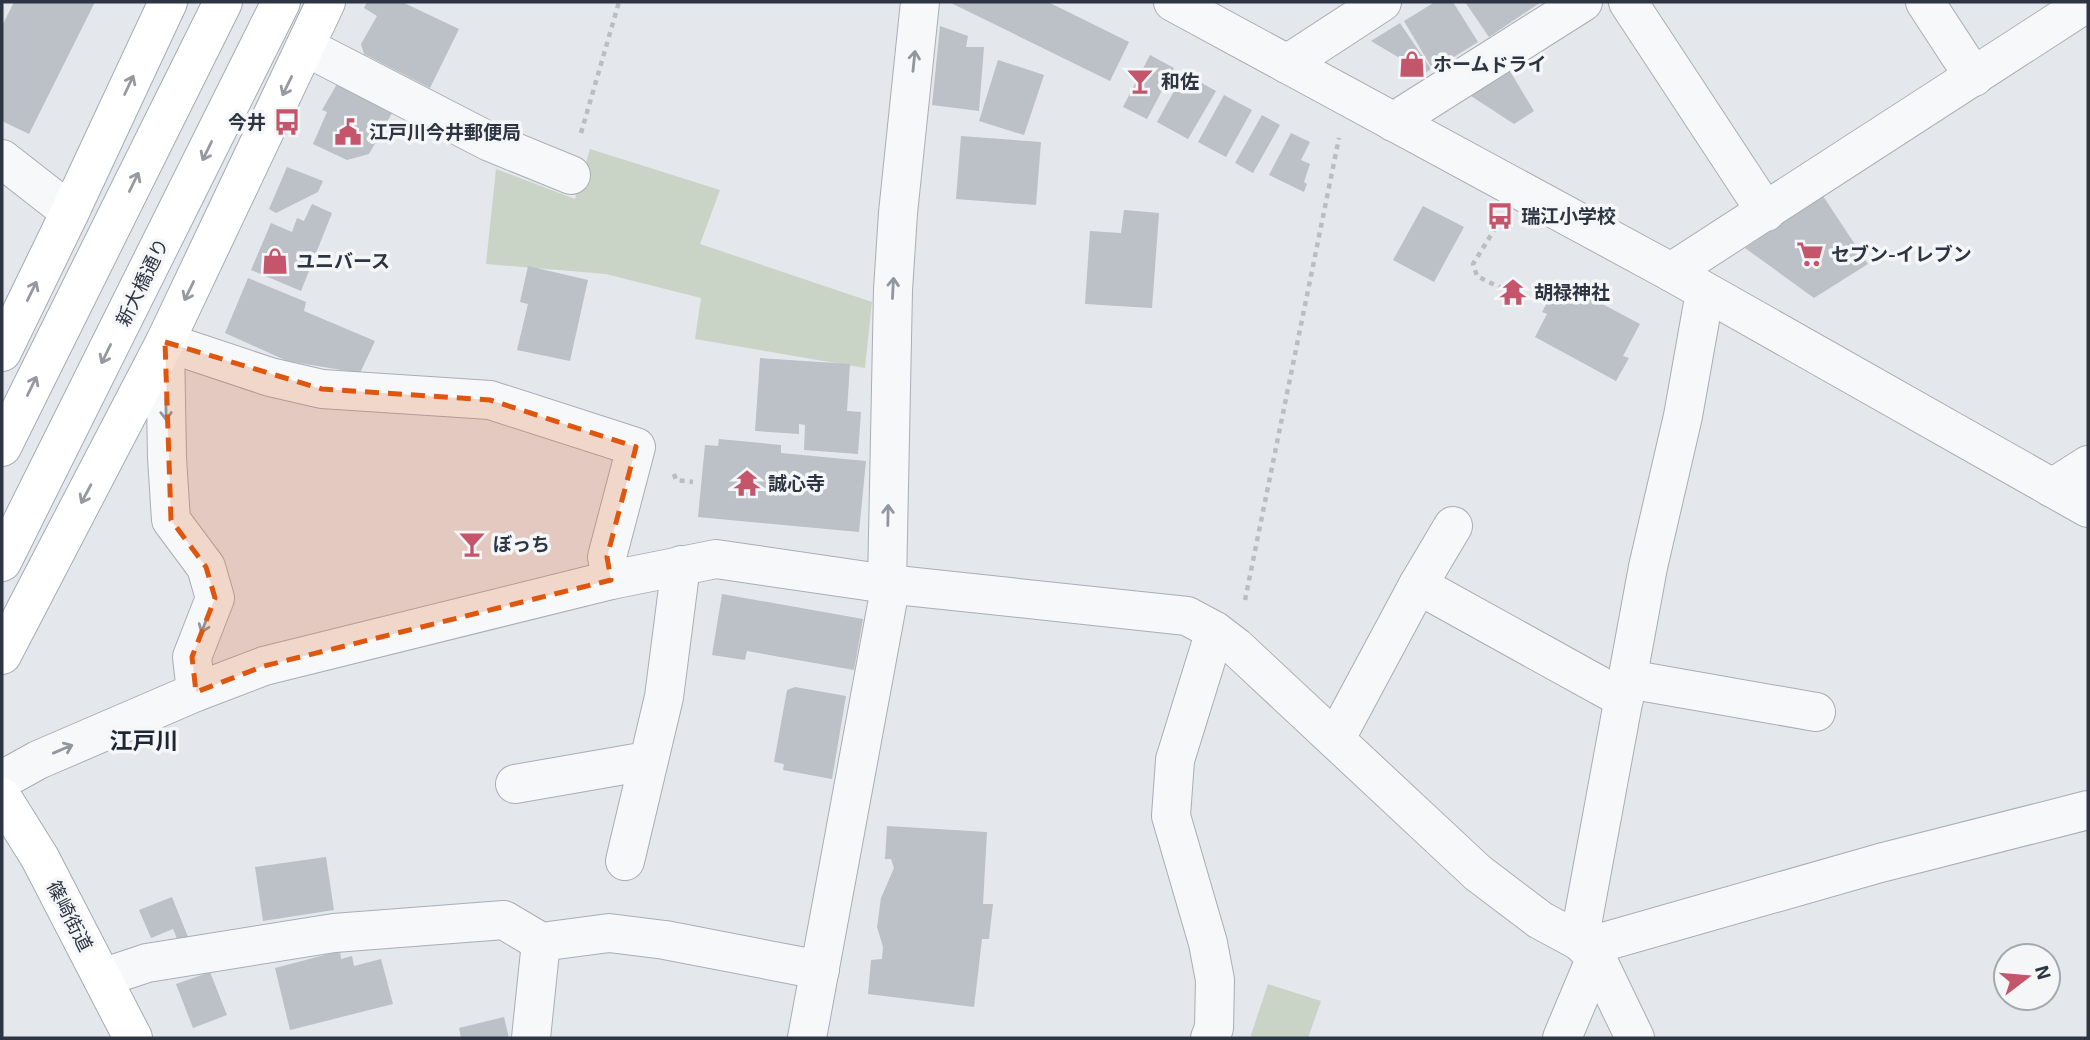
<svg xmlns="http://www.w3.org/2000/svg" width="2090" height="1040" font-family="'Exo 2','Noto Sans JP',sans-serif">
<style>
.green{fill:#cad4c6}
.building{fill:#bcc0c7}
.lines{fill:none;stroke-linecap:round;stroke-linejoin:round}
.minor-casing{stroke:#a9aeb5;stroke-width:40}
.major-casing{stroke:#a4acb5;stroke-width:40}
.path{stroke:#babec2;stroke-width:4.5;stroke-dasharray:5 5;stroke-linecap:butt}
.minor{stroke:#f6f8f9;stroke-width:38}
.major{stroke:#fff;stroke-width:38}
.oneway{stroke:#92969e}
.oneway2{stroke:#969aa0}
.marked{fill:#df570f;fill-opacity:0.2;stroke:#df570f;stroke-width:5;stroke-dasharray:14 9;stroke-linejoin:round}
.labels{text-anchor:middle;stroke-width:7;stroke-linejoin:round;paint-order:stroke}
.poi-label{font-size:19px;font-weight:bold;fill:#2d3542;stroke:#f4f6f8;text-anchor:start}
.street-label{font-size:19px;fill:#2d3542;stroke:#f4f6f8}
.quarter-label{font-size:23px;font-weight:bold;fill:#1f2633;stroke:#f4f6f8}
</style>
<rect width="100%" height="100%" fill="#e4e7eb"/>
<!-- green -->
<g class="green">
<path d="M 590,149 L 720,190 L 700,244 L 872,302 L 865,368 L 695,339 L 701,298 L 606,274 L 486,264 L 496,169 L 575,199 Z"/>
<path d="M 1268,984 L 1321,1001 L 1308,1038 L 1250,1038 Z"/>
</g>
<!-- building -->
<g class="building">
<path d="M 14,2 L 95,2 L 29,134 L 2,121 L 2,26 Z"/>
<path d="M 367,2 L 402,2 L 459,29 L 430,88 L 364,54 L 361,44 L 377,16 L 364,8 Z"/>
<path d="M 949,2 L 1048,2 L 1129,42 L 1110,81 Z"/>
<path d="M 1435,2 L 1453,2 L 1478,42 L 1433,70 L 1404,21 Z"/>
<path d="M 1465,2 L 1541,2 L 1489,37 Z"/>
<path d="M 1400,23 L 1431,69 L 1425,73 L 1371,41 Z"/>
<path d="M 940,26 L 968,36 L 966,47 L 984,47 L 979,111 L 932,105 Z"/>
<path d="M 1150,55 L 1174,68 L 1147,119 L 1123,107 Z"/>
<path d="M 998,60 L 1044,75 L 1024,135 L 979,121 Z"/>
<path d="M 1508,68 L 1534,111 L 1514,124 L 1468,94 Z"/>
<path d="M 1184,73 L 1216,91 L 1188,139 L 1157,122 Z"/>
<path d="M 337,84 L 392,113 L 369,154 L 347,160 L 313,144 L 327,112 L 322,110 Z"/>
<path d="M 1224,95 L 1252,110 L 1226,157 L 1198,142 Z"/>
<path d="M 1262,115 L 1280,125 L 1253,173 L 1235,163 Z"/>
<path d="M 1291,133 L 1310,142 L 1301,160 L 1310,164 L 1304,182 L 1307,184 L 1304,192 L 1269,175 Z"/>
<path d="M 961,136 L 1041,142 L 1036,205 L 956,199 Z"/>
<path d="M 287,167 L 323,181 L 318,192 L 276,213 L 269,209 Z"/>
<path d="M 1823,196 L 1868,264 L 1814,298 L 1745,248 Z"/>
<path d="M 312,204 L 332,213 L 301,291 L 251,270 L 271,223 L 292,232 L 297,218 L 304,221 Z"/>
<path d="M 1423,206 L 1464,227 L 1434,282 L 1393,260 Z"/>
<path d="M 1124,210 L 1159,213 L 1152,308 L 1085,304 L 1090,231 L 1121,233 Z"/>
<path d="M 528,266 L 588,280 L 570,361 L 517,350 L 528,304 L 520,302 Z"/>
<path d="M 248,278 L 306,302 L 304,311 L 375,341 L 360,373 L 287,361 L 225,333 Z"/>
<path d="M 1559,281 L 1640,324 L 1623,356 L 1629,358 L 1616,381 L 1535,337 L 1547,314 L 1542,312 Z"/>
<path d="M 1508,284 L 1520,289 L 1516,299 L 1504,294 Z"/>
<path d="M 760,358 L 850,364 L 847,411 L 861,412 L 858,454 L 804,450 L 805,425 L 799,424 L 799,434 L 755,431 Z"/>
<path d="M 719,439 L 781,445 L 781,453 L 866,461 L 859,532 L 698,517 L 705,445 L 718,446 Z"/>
<path d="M 722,594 L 863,619 L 854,670 L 747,651 L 745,660 L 712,655 Z"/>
<path d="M 795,687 L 846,696 L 832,779 L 783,770 L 784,764 L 774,762 L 787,690 Z"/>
<path d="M 887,826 L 987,832 L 983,904 L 993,904 L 989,939 L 982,939 L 974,1007 L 868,994 L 871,960 L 882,959 L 883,947 L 877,927 L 881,898 L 894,868 L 891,859 L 885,859 Z"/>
<path d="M 326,857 L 334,910 L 263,921 L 255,867 Z"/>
<path d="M 172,897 L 188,937 L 178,941 L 173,929 L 151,938 L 139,910 Z"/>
<path d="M 340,951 L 341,959 L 352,956 L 354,966 L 381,959 L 393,1004 L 290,1030 L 275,968 Z"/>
<path d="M 210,972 L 227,1015 L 193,1028 L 176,984 Z"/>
<path d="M 504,1017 L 509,1038 L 461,1038 L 459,1028 Z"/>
</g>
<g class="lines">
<defs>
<g id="minor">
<path d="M 1173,2 L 1671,272 L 2088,508"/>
<path d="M 1628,2 L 1766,212"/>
<path d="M 1925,2 L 1974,77"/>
<path d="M 306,47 L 490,142 L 571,175"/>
<path d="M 1287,64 L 1382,2"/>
<path d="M 1393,122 L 1583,2"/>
<path d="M 2,159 L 70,212"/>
<path d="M 1671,272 L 2088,2"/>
<path d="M 2052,488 L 2088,465"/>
<path d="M 887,584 L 893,290 L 898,213 L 920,2"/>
<path d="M 1418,585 L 1453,526"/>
<path d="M 1628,679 L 1816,712"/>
<path d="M 196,692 L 192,657 L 215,598 L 206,567 L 171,520 L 167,458 L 165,342 L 270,377 L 322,389 L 490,400 L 636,447 L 607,557 L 611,580"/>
<path d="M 1336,738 L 1418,585 L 1624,699"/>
<path d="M 2,780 L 38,760 L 196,692 L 264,666 L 611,580 L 716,559 L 887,584 L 1187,616 L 1215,631 L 1236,647 L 1478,873 L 1540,920 L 1579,941 L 1596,957 L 1635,1038"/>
<path d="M 515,784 L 647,761"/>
<path d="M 625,861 L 664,697 L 681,565"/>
<path d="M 1579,941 L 1648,567 L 1683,416 L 1705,292"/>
<path d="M 1586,947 L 1880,863 L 2088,810"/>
<path d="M 102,978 L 147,963 L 334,933 L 504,920 L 541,942 L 609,933 L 665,940 L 820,970"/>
<path d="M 531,1038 L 541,942"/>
<path d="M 807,1038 L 891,583"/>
<path d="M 1210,1038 L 1214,1028 L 1215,980 L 1208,943 L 1171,816 L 1175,760 L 1215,631"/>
<path d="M 1562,1038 L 1596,957"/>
</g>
<g id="major">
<path d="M 2,352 L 70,212 L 168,2"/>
<path d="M 2,447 L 223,2"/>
<path d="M 2,562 L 281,2"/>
<path d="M 2,655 L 165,342 L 326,2"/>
<path d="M 2,797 L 40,858 L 133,1038"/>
</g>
</defs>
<!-- minor casing -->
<use href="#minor" class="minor-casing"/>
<!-- major casing -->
<use href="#major" class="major-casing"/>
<!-- path -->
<g class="path">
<path d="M 581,133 L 619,2"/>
<path d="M 1496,227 L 1473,264 L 1477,276 L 1503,289"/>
<path d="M 674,474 L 676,480 L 693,482"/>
<path d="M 1245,600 L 1339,138"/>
</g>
<!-- minor -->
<use href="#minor" class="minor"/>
<!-- major -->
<use href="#major" class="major"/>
</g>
<!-- one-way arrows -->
<defs><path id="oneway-shaft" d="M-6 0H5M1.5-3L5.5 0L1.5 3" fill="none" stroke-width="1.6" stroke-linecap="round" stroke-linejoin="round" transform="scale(1.75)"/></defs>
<g class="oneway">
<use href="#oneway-shaft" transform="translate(914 61) rotate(-84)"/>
<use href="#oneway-shaft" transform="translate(893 288) rotate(-87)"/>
<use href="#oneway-shaft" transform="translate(166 410) rotate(89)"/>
<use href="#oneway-shaft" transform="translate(888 515) rotate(-89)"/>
<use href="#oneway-shaft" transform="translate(205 623) rotate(111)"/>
<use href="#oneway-shaft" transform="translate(63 749) rotate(-23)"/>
</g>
<g class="oneway2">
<use href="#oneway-shaft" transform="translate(129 85) rotate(-65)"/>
<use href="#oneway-shaft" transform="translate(287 86) rotate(116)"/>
<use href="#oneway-shaft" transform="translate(207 151) rotate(116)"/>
<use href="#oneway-shaft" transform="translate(134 182) rotate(-64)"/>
<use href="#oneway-shaft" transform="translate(32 291) rotate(-64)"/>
<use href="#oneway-shaft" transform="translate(189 291) rotate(116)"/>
<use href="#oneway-shaft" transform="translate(106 354) rotate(116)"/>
<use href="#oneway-shaft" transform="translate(32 386) rotate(-64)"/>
<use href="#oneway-shaft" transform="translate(86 494) rotate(118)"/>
</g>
<!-- marked area -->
<path class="marked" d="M 165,342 L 322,389 L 490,400 L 636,447 L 607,557 L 611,580 L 264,666 L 196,692 L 192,657 L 215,598 L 206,567 L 171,520 Z"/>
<!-- icons -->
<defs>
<symbol id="shop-bare" viewBox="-9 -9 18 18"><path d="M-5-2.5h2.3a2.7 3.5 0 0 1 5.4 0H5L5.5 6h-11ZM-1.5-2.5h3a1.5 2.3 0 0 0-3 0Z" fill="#c4556a" stroke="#f4f6f8" stroke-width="2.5" paint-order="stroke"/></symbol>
<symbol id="bar-bare" viewBox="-9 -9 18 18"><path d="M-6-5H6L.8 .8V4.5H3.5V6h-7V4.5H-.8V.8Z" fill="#c4556a" stroke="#f4f6f8" stroke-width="2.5" paint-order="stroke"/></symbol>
<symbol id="bus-bare" viewBox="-9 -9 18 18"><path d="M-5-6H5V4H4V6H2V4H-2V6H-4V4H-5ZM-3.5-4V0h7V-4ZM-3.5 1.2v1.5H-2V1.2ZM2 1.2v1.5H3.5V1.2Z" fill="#c4556a" stroke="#f4f6f8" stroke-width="2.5" paint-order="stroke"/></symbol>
<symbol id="civic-bare" viewBox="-9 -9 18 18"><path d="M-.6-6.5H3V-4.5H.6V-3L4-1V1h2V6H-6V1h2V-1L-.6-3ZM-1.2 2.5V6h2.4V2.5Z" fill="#c4556a" stroke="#f4f6f8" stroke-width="2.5" paint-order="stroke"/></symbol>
<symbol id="supermarket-bare" viewBox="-9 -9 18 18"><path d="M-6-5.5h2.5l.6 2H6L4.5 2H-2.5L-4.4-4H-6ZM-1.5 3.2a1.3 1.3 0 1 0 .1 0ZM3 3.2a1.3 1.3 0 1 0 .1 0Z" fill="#c4556a" stroke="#f4f6f8" stroke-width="2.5" paint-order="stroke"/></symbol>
<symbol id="temple-bare" viewBox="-9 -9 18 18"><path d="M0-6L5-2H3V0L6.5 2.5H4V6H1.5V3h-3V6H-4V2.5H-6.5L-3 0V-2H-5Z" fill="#c4556a" stroke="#f4f6f8" stroke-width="2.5" paint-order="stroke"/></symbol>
</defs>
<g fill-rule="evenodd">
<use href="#shop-bare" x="1393" y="45" width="38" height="38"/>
<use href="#bar-bare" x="1121" y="62" width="38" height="38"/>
<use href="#bus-bare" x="268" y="103" width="38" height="38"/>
<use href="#civic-bare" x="329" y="113" width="38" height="38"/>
<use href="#bus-bare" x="1481" y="197" width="38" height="38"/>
<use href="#supermarket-bare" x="1791" y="235" width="38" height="38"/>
<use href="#shop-bare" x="256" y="242" width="38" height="38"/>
<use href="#temple-bare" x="1494" y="273" width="38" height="38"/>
<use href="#temple-bare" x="728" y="464" width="38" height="38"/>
<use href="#bar-bare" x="453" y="525" width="38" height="38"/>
</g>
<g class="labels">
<!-- poi labels -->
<g class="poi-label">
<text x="1433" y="71">ホームドライ</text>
<text x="1161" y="88">和佐</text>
<text x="266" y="129" text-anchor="end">今井</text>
<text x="369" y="139">江戸川今井郵便局</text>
<text x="1521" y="223">瑞江小学校</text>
<text x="1831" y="261">セブン-イレブン</text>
<text x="296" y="268">ユニバース</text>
<text x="1534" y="299">胡禄神社</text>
<text x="768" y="490">誠心寺</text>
<text x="493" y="551">ぼっち</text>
</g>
<!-- street labels -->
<g class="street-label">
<text transform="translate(142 282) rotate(-64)" y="7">新大橋通り</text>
<text transform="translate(70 916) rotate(63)" y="7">篠崎街道</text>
</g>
<!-- quarter labels -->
<g class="quarter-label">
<text x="144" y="749">江戸川</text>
</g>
</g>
<!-- border -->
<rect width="2090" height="1040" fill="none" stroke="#2d3542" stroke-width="7"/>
<!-- north arrow -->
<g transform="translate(2027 977) rotate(74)"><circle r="33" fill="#f4f6f8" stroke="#a4a9af" stroke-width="2"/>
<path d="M0-5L12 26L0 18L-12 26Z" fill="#c4556a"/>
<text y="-10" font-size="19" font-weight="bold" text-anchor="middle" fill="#2d3542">N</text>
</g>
</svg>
